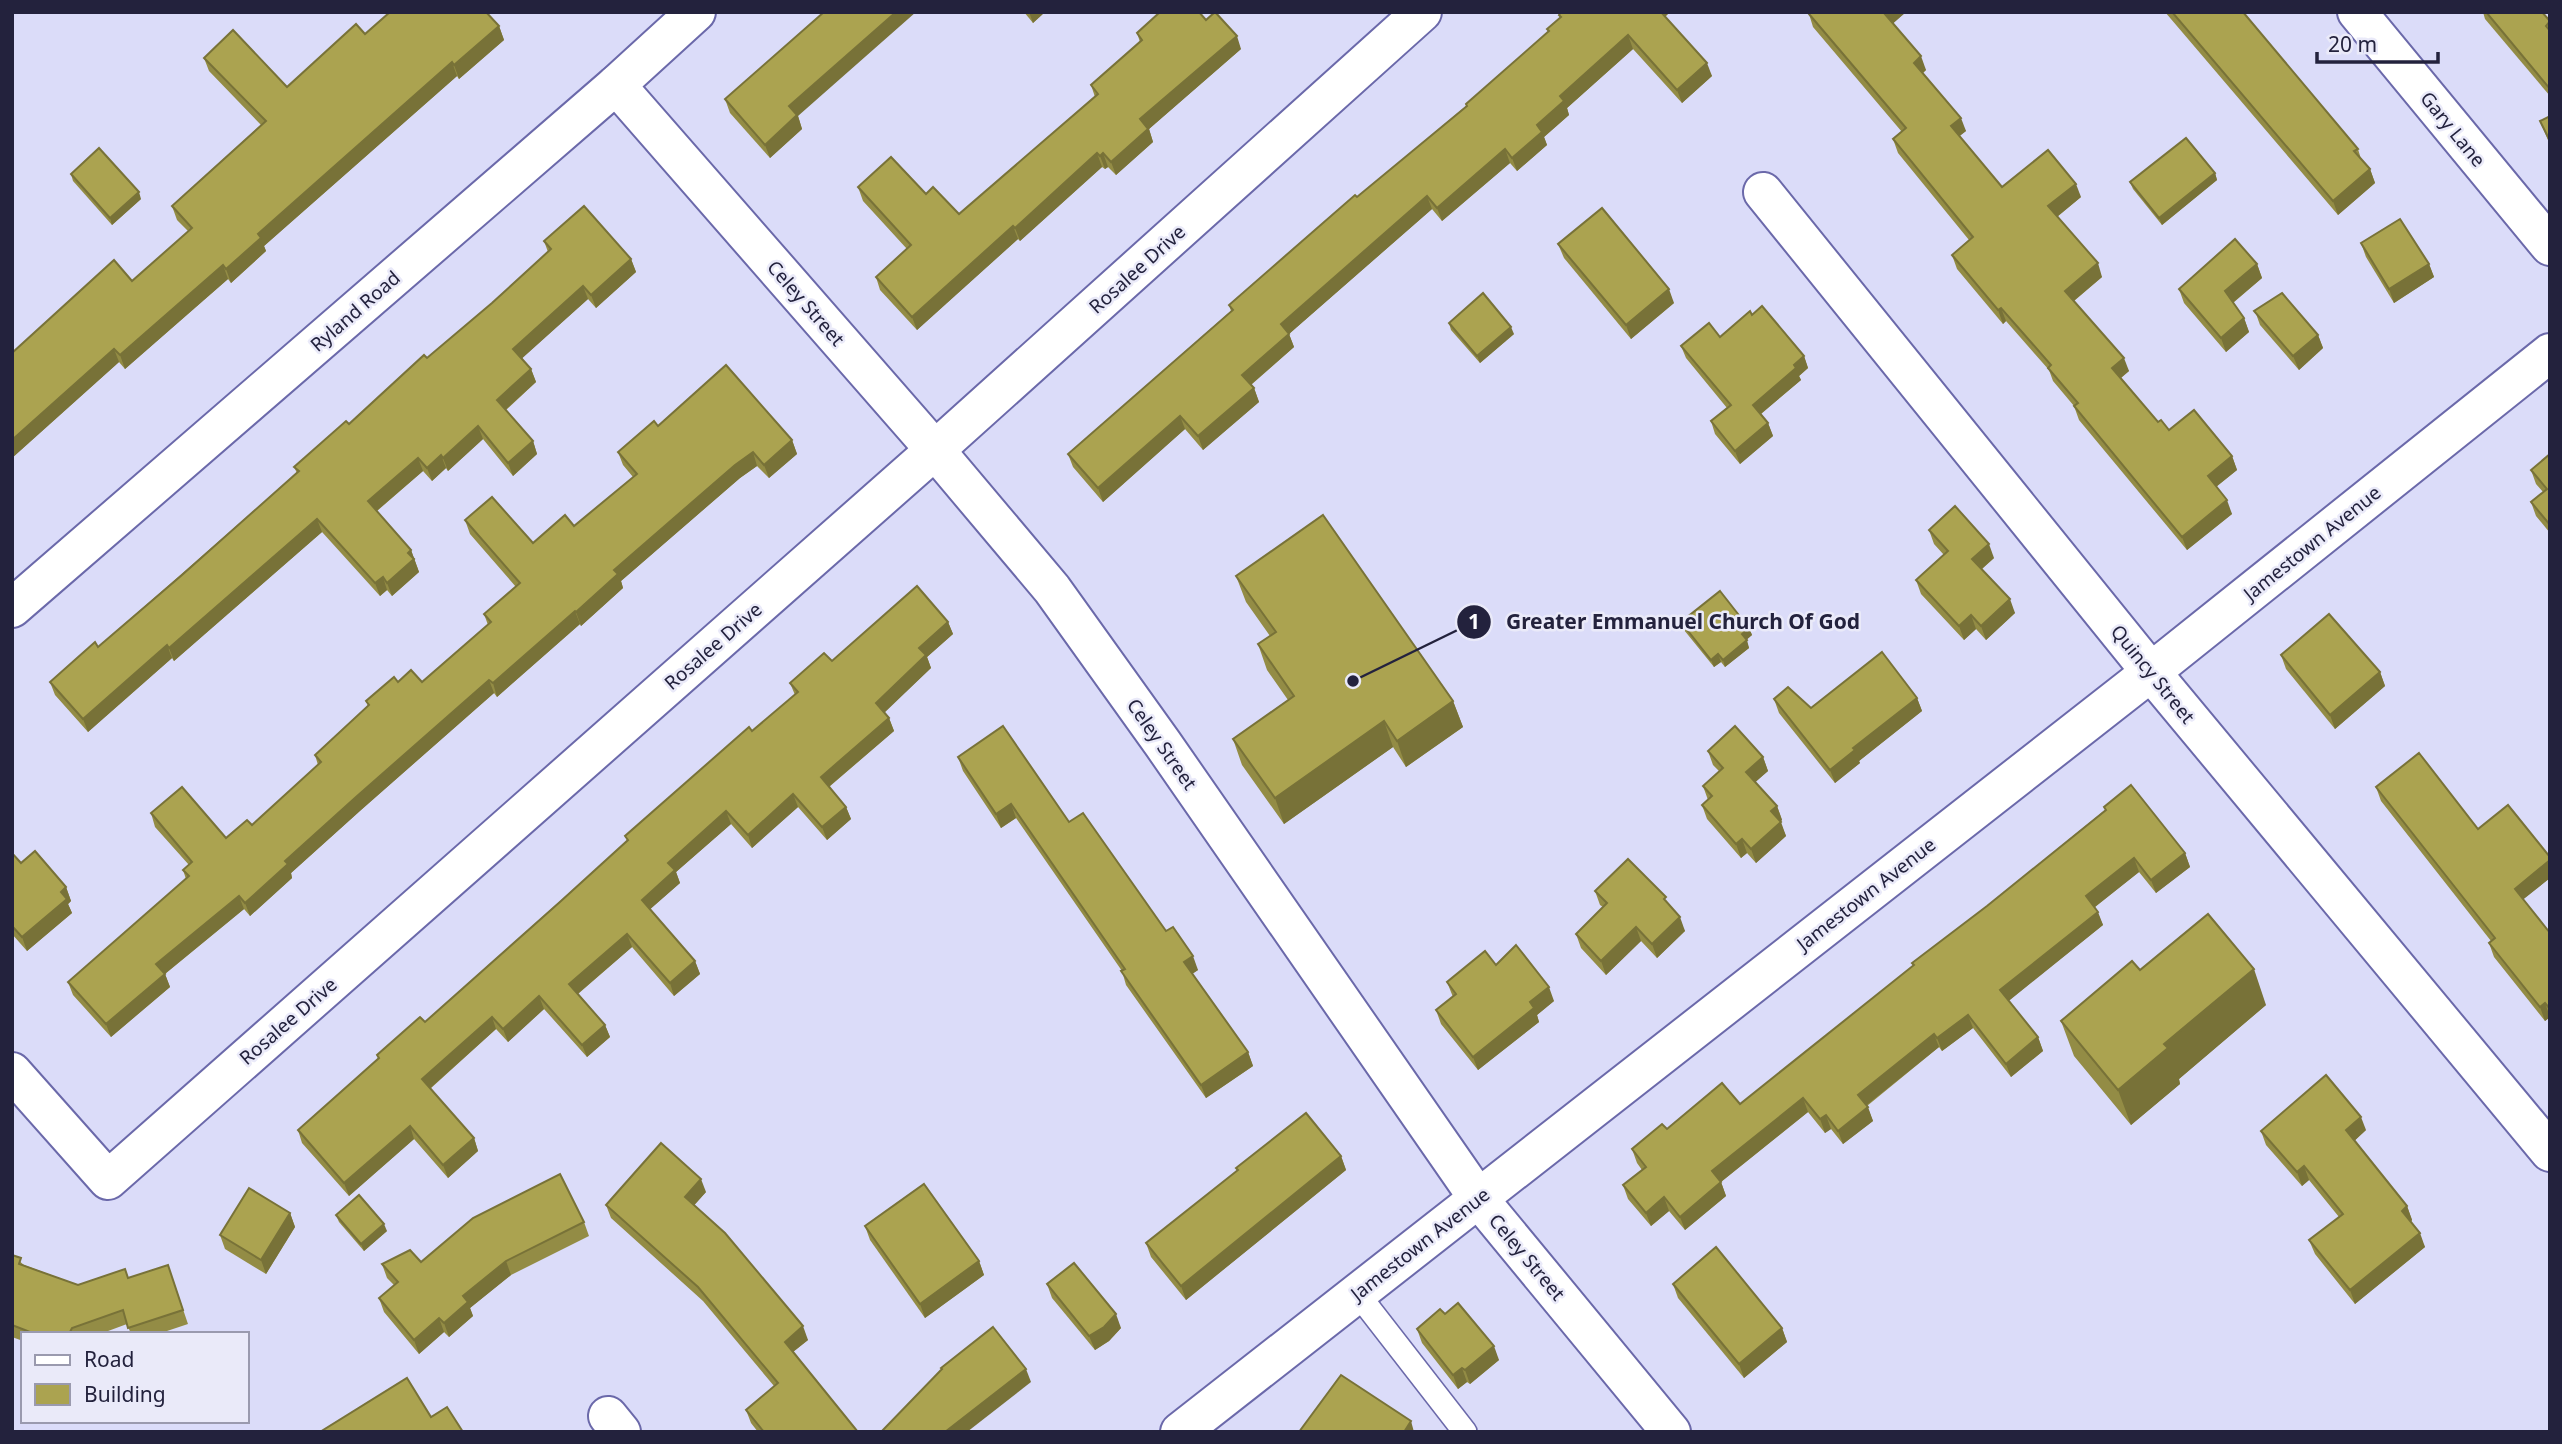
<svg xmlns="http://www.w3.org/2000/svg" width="2562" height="1444" font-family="'Noto Sans',sans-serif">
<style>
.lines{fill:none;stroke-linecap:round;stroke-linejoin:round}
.service-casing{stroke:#6b69aa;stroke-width:26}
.minor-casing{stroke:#6b69aa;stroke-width:42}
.service{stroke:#fff;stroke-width:23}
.minor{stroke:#fff;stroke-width:38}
.wall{fill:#938c45}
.shaded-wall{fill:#787238}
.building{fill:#aba350;stroke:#787238;stroke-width:2}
.labels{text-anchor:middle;stroke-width:5;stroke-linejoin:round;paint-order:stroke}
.street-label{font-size:19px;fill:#23223d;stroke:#eaeaf9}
.leader{fill:none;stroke:#23223d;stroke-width:2.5}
.callout-dot{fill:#23223d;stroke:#eaeaf9;stroke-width:2.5}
.mark-label{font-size:21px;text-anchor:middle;font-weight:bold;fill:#fff}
.callout-label{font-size:21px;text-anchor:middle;font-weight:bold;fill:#23223d;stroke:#eaeaf9;stroke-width:5;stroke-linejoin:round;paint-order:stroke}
</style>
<rect width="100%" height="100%" fill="#dbdcf9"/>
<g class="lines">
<defs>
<path id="service" d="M 1357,1293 L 1465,1432"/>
<g id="minor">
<path d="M 2357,12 L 2550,246"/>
<path d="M 616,85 L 935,450 L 1052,589 L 1163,744 L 1478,1198 L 1671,1432"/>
<path d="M 1763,192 L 2151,672 L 2550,1152"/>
<path d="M 12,608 L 616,85 L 696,12"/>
<path d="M 12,1072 L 108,1180 L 935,450 L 1422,12"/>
<path d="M 608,1416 L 621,1432"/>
<path d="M 1180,1432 L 2151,672 L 2550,353"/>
</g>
</defs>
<!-- service casing -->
<use href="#service" class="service-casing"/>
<!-- minor casing -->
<use href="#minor" class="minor-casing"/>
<!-- service -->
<use href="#service" class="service"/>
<!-- minor -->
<use href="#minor" class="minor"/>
</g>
<!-- wall -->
<g class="wall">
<path d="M 1024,12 L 1045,12 L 1033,23 Z"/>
<path d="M 1561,12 L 1670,12 L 1665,17 L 1712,76 L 1682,103 L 1633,49 L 1567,108 L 1569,115 L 1544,137 L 1547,145 L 1517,171 L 1510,163 L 1442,221 L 1432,209 L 1289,334 L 1294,347 L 1251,385 L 1254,388 L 1259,402 L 1203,450 L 1185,429 L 1103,502 L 1073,467 L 1068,454 L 1231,311 L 1229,305 L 1466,106 L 1466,104 L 1548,32 L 1547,29 L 1560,18 L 1559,15 Z"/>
<path d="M 1810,12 L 1906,12 L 1893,23 L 1926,70 L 1923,73 L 1966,131 L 1959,136 L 2002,187 L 2081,197 L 2057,217 L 2102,277 L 2074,301 L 2129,371 L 2121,378 L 2158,422 L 2169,430 L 2232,456 L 2237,470 L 2216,487 L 2232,514 L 2187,550 L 2079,420 L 2074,406 L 2053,381 L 2049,370 L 2006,321 L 2003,324 L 1957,269 L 1952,255 L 1969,240 L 1898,153 L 1893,139 L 1902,132 L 1813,27 L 1809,14 Z"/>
<path d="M 2165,12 L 2243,12 L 2358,149 L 2361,159 L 2370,169 L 2375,183 L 2338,215 Z"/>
<path d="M 2483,12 L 2542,12 L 2550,21 L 2550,96 L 2485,19 Z"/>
<path d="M 1206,20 L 1241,49 L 1149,129 L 1153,142 L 1116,175 L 1108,167 L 1105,169 L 1102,167 L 1020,241 L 1018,239 L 917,330 L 880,290 L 876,277 L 907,249 L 863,201 L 858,187 L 926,194 L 959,214 L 1095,97 L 1091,85 L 1140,42 L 1137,33 Z"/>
<path d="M 499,26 L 504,40 L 459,79 L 457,76 L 264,246 L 266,251 L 231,283 L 228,279 L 125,369 L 119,362 L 12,458 L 188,231 L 177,220 L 172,206 L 261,125 L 209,71 L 204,58 L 287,87 L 365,34 Z"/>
<path d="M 725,99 L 798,116 L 802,129 L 770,158 L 730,113 Z"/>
<path d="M 2550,116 L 2550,145 L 2540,121 Z"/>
<path d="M 2215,173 L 2217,180 L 2162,225 L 2133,189 L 2130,182 Z"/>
<path d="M 71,174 L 141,199 L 112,225 L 73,181 Z"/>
<path d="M 544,241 L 631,259 L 636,272 L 596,308 L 588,299 L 522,358 L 531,369 L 536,382 L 506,410 L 533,441 L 537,454 L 513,476 L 483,439 L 448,471 L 446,468 L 432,481 L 423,471 L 377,511 L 411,550 L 419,572 L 392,596 L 387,590 L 380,596 L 322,532 L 174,661 L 172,658 L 88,732 L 55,695 L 50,682 L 98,647 L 297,473 L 294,467 L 349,424 L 492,303 L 548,252 Z"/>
<path d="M 2361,243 L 2429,264 L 2434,277 L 2394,303 L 2366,257 Z"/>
<path d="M 1558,244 L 1674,303 L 1631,339 L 1564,258 Z"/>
<path d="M 2257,264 L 2262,278 L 2233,303 L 2244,318 L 2249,332 L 2226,352 L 2184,303 L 2179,289 Z"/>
<path d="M 2255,311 L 2318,335 L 2323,348 L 2299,370 L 2260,325 Z"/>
<path d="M 1752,315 L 1804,356 L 1808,368 L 1799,376 L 1801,380 L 1761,414 L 1768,423 L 1773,436 L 1740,464 L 1715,434 L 1711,421 L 1727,408 L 1686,358 L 1681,346 L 1720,337 Z"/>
<path d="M 1449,323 L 1514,334 L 1480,363 L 1451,330 Z"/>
<path d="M 658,426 L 792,440 L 797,454 L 769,478 L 757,466 L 740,478 L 621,581 L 623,588 L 581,626 L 580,624 L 497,697 L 494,693 L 361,810 L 291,873 L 292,878 L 250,916 L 244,909 L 165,974 L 170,987 L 111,1037 L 73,995 L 68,982 L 186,879 L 183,870 L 189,865 L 155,827 L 151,813 L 226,838 L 252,825 L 318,765 L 315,755 L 368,706 L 366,701 L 398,682 L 422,682 L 488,625 L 484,614 L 516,587 L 470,534 L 465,520 L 533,543 L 574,526 L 633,477 L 623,465 L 618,452 Z"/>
<path d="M 2550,454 L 2550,533 L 2536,516 L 2531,502 L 2543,492 L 2536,484 L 2531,470 Z"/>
<path d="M 1929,530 L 1994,558 L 1982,569 L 2015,613 L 1986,640 L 1976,629 L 1964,640 L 1921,594 L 1916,580 L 1944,555 L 1934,544 Z"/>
<path d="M 1236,576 L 1453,701 L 1463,727 L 1406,767 L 1393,747 L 1284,824 L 1242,765 L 1233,739 L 1288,700 L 1267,670 L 1258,644 L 1270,636 L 1246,602 Z"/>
<path d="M 948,622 L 953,634 L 927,657 L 931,668 L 884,712 L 889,718 L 894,731 L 829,787 L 846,807 L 851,819 L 827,840 L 798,807 L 752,848 L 731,824 L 676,872 L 680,883 L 650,909 L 695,961 L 700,974 L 674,996 L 632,947 L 578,994 L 605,1025 L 610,1037 L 587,1057 L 544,1009 L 508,1042 L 496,1029 L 430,1089 L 474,1138 L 478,1151 L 448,1178 L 414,1139 L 349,1196 L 302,1143 L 298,1130 L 378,1059 L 377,1055 L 425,1022 L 627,841 L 625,836 L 795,695 L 790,683 L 832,661 Z"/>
<path d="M 1681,622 L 1749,628 L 1752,635 L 1746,640 L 1749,648 L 1725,667 L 1721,662 L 1714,667 L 1684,630 Z"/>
<path d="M 2281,655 L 2380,672 L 2385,686 L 2335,729 L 2286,669 Z"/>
<path d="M 1917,698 L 1922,711 L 1859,761 L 1860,763 L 1835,783 L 1779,713 L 1774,699 L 1811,708 Z"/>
<path d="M 1708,751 L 1763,757 L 1768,771 L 1755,782 L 1777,806 L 1782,820 L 1780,822 L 1786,836 L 1756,863 L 1747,853 L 1741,858 L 1707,819 L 1702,805 L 1708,800 L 1703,786 L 1719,771 L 1713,765 Z"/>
<path d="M 958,757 L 1069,822 L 1166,931 L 1198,970 L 1192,974 L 1248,1052 L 1253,1066 L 1206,1098 L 1126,985 L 1122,971 L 1016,818 L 1001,828 L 963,771 Z"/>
<path d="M 2376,787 L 2478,829 L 2550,857 L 2550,878 L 2523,899 L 2550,933 L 2550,1017 L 2545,1021 L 2494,957 L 2489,943 L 2491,941 L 2381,801 Z"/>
<path d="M 2104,807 L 2185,853 L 2190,867 L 2156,893 L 2139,872 L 2095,907 L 2103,925 L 2008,1001 L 2038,1037 L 2043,1051 L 2011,1077 L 1973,1028 L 1942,1051 L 1939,1047 L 1867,1106 L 1873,1121 L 1843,1144 L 1831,1129 L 1825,1133 L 1808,1112 L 1721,1182 L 1726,1196 L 1685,1230 L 1669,1211 L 1651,1226 L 1628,1199 L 1623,1185 L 1642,1170 L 1637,1163 L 1632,1149 L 1667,1129 L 1740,1104 L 1913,966 L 1912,963 L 1987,906 L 2105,810 Z"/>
<path d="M 12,853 L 21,863 L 66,887 L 71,901 L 68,904 L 72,913 L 27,951 L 12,934 Z"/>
<path d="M 1595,891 L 1668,904 L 1685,931 L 1657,958 L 1641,941 L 1606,975 L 1581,948 L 1576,934 L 1603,907 L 1600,905 Z"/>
<path d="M 1496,965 L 1554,1001 L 1537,1015 L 1539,1022 L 1478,1070 L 1441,1024 L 1436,1010 L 1453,997 L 1447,982 Z"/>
<path d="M 2140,970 L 2266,1005 L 2179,1079 L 2180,1084 L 2131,1125 L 2074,1056 L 2061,1021 Z"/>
<path d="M 2366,1130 L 2354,1141 L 2407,1206 L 2412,1220 L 2411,1222 L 2425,1247 L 2355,1304 L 2315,1254 L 2309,1240 L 2339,1217 L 2309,1180 L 2302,1186 L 2266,1145 L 2261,1131 Z"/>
<path d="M 1341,1156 L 1346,1170 L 1186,1300 L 1151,1257 L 1146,1243 L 1237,1171 L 1236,1168 Z"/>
<path d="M 706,1192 L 694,1205 L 808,1340 L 793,1352 L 858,1432 L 758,1432 L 751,1423 L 746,1410 L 774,1386 L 703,1301 L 611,1218 L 606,1205 Z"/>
<path d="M 290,1213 L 295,1227 L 266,1274 L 225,1249 L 220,1235 Z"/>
<path d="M 336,1215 L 387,1231 L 364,1251 L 339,1222 Z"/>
<path d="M 584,1222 L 589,1236 L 511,1275 L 470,1308 L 473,1316 L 449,1337 L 444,1332 L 419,1354 L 384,1312 L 379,1298 L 394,1285 L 387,1278 L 382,1264 L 421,1262 Z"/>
<path d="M 865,1226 L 979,1261 L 984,1275 L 925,1318 L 870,1240 Z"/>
<path d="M 12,1255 L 24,1265 L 78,1285 L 128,1278 L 168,1265 L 188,1324 L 158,1334 L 131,1334 L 127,1324 L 100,1334 L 23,1334 L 23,1341 L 12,1337 Z"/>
<path d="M 1047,1284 L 1121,1328 L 1109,1341 L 1095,1350 L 1052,1298 Z"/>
<path d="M 1673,1284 L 1782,1328 L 1787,1342 L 1744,1378 L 1678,1298 Z"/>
<path d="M 1445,1314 L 1499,1360 L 1470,1384 L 1467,1382 L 1458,1389 L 1422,1343 L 1417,1329 Z"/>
</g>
<!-- shaded-wall -->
<g class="shaded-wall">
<path d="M 896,12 L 916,12 L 798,116 L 802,129 L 770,158 L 765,145 L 789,106 Z"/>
<path d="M 1029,12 L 1045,12 L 1033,23 Z"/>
<path d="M 1658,12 L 1670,12 L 1661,20 Z"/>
<path d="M 1886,12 L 1906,12 L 1889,27 L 1884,13 Z"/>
<path d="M 499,26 L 504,40 L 459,79 L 454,65 Z"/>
<path d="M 1628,35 L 1633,49 L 1567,108 L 1569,115 L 1544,137 L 1547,145 L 1517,171 L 1512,158 L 1560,96 Z"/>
<path d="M 1237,36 L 1241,49 L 1149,129 L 1153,142 L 1116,175 L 1111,162 L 1140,119 Z"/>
<path d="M 1921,56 L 1926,70 L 1919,76 L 1914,63 Z"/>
<path d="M 452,62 L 457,76 L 264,246 L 266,251 L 231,283 L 226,269 L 258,234 Z"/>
<path d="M 1707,63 L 1712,76 L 1682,103 L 1677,90 Z"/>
<path d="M 1961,118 L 1966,131 L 1956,139 L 1951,126 Z"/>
<path d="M 1505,149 L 1510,163 L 1442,221 L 1437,208 Z"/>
<path d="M 1097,153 L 1102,167 L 1020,241 L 1015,228 Z"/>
<path d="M 1103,153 L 1108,167 L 1105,169 L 1100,156 Z"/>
<path d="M 2370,169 L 2375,183 L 2338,215 L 2333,201 Z"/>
<path d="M 2215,173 L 2217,180 L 2162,225 L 2159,218 Z"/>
<path d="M 2076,184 L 2081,197 L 2053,220 L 2048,206 Z"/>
<path d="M 139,192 L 141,199 L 112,225 L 110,218 Z"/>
<path d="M 1427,196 L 1432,209 L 1289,334 L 1294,347 L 1247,388 L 1242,375 L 1281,324 Z"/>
<path d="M 1013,226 L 1018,239 L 917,330 L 912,317 Z"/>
<path d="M 631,259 L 636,272 L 596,308 L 591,295 Z"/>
<path d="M 2098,263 L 2102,277 L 2070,304 L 2065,291 Z"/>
<path d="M 2257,264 L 2262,278 L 2230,305 L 2225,291 Z"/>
<path d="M 2429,264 L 2434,277 L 2394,303 L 2389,289 Z"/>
<path d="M 223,265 L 228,279 L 125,369 L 120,355 Z"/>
<path d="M 583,286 L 588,299 L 518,362 L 513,349 Z"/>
<path d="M 1669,289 L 1674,303 L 1631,339 L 1626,325 Z"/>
<path d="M 2001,308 L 2006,321 L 2003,324 L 1998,310 Z"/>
<path d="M 2244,318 L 2249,332 L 2226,352 L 2221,338 Z"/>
<path d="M 1511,327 L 1514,334 L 1480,363 L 1477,356 Z"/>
<path d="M 2318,335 L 2323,348 L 2299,370 L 2293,356 Z"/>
<path d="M 114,349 L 119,362 L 12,458 L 12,440 Z"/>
<path d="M 1804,356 L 1808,368 L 1799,376 L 1801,380 L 1757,417 L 1753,405 Z"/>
<path d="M 2124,358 L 2129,371 L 2117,381 L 2112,368 Z"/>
<path d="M 531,369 L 536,382 L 502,413 L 497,400 Z"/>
<path d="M 1254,388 L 1259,402 L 1203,450 L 1198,436 Z"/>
<path d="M 1180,416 L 1185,429 L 1103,502 L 1098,488 Z"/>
<path d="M 1768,423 L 1773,436 L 1740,464 L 1735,451 Z"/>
<path d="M 478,426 L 483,439 L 448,471 L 443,458 Z"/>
<path d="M 792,440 L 797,454 L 769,478 L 764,465 Z"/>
<path d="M 533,441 L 537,454 L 513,476 L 508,463 Z"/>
<path d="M 753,452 L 757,466 L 740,478 L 621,581 L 623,588 L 581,626 L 576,612 L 614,570 L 735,465 Z"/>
<path d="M 441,455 L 446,468 L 432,481 L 427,468 Z"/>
<path d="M 2232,456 L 2237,470 L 2212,490 L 2208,476 Z"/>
<path d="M 418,458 L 423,471 L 373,514 L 368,501 Z"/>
<path d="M 2227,500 L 2232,514 L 2187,550 L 2182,537 Z"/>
<path d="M 317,519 L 322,532 L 174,661 L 169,648 Z"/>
<path d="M 1989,544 L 1994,558 L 1977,573 L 1972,559 Z"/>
<path d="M 411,550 L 419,572 L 392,596 L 387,583 Z"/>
<path d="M 383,577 L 387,590 L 380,596 L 375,583 Z"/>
<path d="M 2010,599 L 2015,613 L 1986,640 L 1981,626 Z"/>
<path d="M 575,611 L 580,624 L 497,697 L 493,683 Z"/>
<path d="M 1971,615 L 1976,629 L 1964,640 L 1959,626 Z"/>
<path d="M 948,622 L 953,634 L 927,657 L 931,668 L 881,716 L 876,703 L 919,648 Z"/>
<path d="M 1749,628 L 1752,635 L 1745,641 L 1742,634 Z"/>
<path d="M 1747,640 L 1749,648 L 1725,667 L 1723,660 Z"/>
<path d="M 167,645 L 172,658 L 88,732 L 83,719 Z"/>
<path d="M 1718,654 L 1721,662 L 1714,667 L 1711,660 Z"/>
<path d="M 2380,672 L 2385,686 L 2335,729 L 2330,715 Z"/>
<path d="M 489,680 L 494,693 L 361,810 L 291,873 L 292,878 L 250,916 L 245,903 L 285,861 L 356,797 Z"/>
<path d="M 1917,698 L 1922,711 L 1859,761 L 1860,763 L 1835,783 L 1830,770 L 1853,748 Z"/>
<path d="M 1453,701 L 1463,727 L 1406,767 L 1397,741 Z"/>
<path d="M 889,718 L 894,731 L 825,790 L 821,777 Z"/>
<path d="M 1384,721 L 1393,747 L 1284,824 L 1275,798 Z"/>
<path d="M 1763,757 L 1768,771 L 1751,786 L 1746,772 Z"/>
<path d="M 793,794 L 798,807 L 752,848 L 748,835 Z"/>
<path d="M 1011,804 L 1016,818 L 1001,828 L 996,814 Z"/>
<path d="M 1777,806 L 1782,820 L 1776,825 L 1771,811 Z"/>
<path d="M 846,807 L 851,819 L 827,840 L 822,827 Z"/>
<path d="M 726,811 L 731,824 L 676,872 L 680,883 L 647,912 L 642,900 L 668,863 Z"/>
<path d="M 1781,822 L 1786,836 L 1756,863 L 1751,849 Z"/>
<path d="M 1742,839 L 1747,853 L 1741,858 L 1736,844 Z"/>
<path d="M 2185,853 L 2190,867 L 2156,893 L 2151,880 Z"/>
<path d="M 2134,858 L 2139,872 L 2091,910 L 2086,896 Z"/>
<path d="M 2550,860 L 2550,878 L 2520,902 L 2515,889 Z"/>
<path d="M 66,887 L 71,901 L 68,904 L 72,913 L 27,951 L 22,937 Z"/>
<path d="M 239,896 L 244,909 L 161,977 L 156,964 Z"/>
<path d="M 2098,912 L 2103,925 L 2005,1004 L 2000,990 Z"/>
<path d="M 1680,917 L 1685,931 L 1657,958 L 1652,944 Z"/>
<path d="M 1636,927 L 1641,941 L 1606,975 L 1601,961 Z"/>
<path d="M 627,934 L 632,947 L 574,997 L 569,984 Z"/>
<path d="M 1193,956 L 1198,970 L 1189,976 L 1184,962 Z"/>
<path d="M 695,961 L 700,974 L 674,996 L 670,983 Z"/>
<path d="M 2254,969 L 2266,1005 L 2179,1079 L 2180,1084 L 2131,1125 L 2118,1090 L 2164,1044 Z"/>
<path d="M 165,974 L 170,987 L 111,1037 L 106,1024 Z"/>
<path d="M 1549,987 L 1554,1001 L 1537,1015 L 1539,1022 L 1478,1070 L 1473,1057 L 1530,1002 Z"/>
<path d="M 539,996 L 544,1009 L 508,1042 L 503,1029 Z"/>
<path d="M 2545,1003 L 2550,1017 L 2545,1021 L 2540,1007 Z"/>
<path d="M 1968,1015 L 1973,1028 L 1942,1051 L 1937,1038 Z"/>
<path d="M 492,1017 L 496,1029 L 426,1092 L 422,1079 Z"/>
<path d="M 605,1025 L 610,1037 L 587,1057 L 582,1045 Z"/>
<path d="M 1934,1034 L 1939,1047 L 1863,1108 L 1858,1095 Z"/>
<path d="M 2038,1037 L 2043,1051 L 2011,1077 L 2006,1064 Z"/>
<path d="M 1248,1052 L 1253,1066 L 1206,1098 L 1201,1085 Z"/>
<path d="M 1803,1098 L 1808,1112 L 1717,1185 L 1712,1171 Z"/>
<path d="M 1868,1107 L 1873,1121 L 1843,1144 L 1838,1131 Z"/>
<path d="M 1826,1115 L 1831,1129 L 1825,1133 L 1820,1119 Z"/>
<path d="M 2361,1117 L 2366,1130 L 2351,1144 L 2346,1130 Z"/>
<path d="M 410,1126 L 414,1139 L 349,1196 L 344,1183 Z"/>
<path d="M 474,1138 L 478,1151 L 448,1178 L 443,1165 Z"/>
<path d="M 1341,1156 L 1346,1170 L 1186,1300 L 1181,1286 Z"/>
<path d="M 2304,1166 L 2309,1180 L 2302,1186 L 2297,1172 Z"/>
<path d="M 701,1179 L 706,1192 L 690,1210 L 685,1197 Z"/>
<path d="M 1721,1182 L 1726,1196 L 1685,1230 L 1680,1217 Z"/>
<path d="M 1664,1197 L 1669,1211 L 1651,1226 L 1646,1213 Z"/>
<path d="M 2407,1206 L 2412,1220 L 2407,1225 L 2402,1211 Z"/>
<path d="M 290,1213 L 295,1227 L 266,1274 L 261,1260 Z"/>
<path d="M 384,1224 L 387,1231 L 364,1251 L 361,1244 Z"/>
<path d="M 2420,1233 L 2425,1247 L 2355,1304 L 2350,1290 Z"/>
<path d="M 506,1261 L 511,1275 L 470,1308 L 473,1316 L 449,1337 L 444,1323 L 463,1296 Z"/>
<path d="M 979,1261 L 984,1275 L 925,1318 L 920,1304 Z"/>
<path d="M 1116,1314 L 1121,1328 L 1109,1341 L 1095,1350 L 1089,1336 Z"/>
<path d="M 439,1318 L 444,1332 L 419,1354 L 414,1340 Z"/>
<path d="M 803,1326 L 808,1340 L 789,1355 L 785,1342 Z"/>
<path d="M 1782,1328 L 1787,1342 L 1744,1378 L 1739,1364 Z"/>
<path d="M 1494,1346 L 1499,1360 L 1470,1384 L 1465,1370 Z"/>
<path d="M 1462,1368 L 1467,1382 L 1458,1389 L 1453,1375 Z"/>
<path d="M 1026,1369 L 1031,1382 L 967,1432 L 945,1432 Z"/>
<path d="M 1411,1421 L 1414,1432 L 1404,1432 Z"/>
</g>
<!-- building -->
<g class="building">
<path d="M 390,12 L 486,12 L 499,26 L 454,65 L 452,62 L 258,234 L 261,238 L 226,269 L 223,265 L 120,355 L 114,349 L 12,440 L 12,353 L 114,260 L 132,281 L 192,228 L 172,206 L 266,121 L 204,58 L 233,30 L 287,87 L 356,24 L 365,34 Z"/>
<path d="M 824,12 L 896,12 L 789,106 L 797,115 L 765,145 L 725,99 Z"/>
<path d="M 1160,12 L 1199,12 L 1206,20 L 1215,12 L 1237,36 L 1140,119 L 1148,129 L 1111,162 L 1103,153 L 1100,156 L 1097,153 L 1015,228 L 1013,226 L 912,317 L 876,277 L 911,245 L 858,187 L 891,157 L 926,194 L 933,187 L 959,214 L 1098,94 L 1091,85 L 1142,40 L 1137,33 Z"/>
<path d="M 1561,12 L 1661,12 L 1707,63 L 1677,90 L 1628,35 L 1560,96 L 1564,101 L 1537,125 L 1542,132 L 1512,158 L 1505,149 L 1437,208 L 1427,196 L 1281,324 L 1289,334 L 1242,375 L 1254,388 L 1198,436 L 1180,416 L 1098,488 L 1068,454 L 1233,310 L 1229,305 L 1355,195 L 1357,197 L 1467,106 L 1466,104 L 1549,31 L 1547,29 L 1561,17 L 1559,15 Z"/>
<path d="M 1810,12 L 1886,12 L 1884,13 L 1921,56 L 1914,63 L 1961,118 L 1951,126 L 2002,187 L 2048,150 L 2076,184 L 2048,206 L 2098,263 L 2065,291 L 2124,358 L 2112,368 L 2158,422 L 2161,420 L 2169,430 L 2194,410 L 2232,456 L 2208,476 L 2227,500 L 2182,537 L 2074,406 L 2078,403 L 2048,368 L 2051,365 L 2001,308 L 1998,310 L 1952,255 L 1973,237 L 1893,139 L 1906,128 L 1809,14 Z"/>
<path d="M 2172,12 L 2243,12 L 2358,149 L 2354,151 L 2370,169 L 2333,201 Z"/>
<path d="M 2486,12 L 2542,12 L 2550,21 L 2546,26 L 2550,31 L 2550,89 Z"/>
<path d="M 2550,116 L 2550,141 L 2540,121 Z"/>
<path d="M 2186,138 L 2215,173 L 2159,218 L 2130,182 Z"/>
<path d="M 99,148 L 139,192 L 110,218 L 71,174 Z"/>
<path d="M 584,206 L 631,259 L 591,295 L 583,286 L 513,349 L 531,369 L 497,400 L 533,441 L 508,463 L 478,426 L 443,458 L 441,455 L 427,468 L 418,458 L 368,501 L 411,550 L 408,553 L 414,559 L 387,583 L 383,577 L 375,583 L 317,519 L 169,648 L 167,645 L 83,719 L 50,682 L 95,642 L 98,647 L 182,575 L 299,471 L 294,467 L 346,421 L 349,424 L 424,355 L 427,358 L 492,303 L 551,249 L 544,241 Z"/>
<path d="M 1602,208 L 1669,289 L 1626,325 L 1558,244 Z"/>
<path d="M 2400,219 L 2429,264 L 2389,289 L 2361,243 Z"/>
<path d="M 2235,239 L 2257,264 L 2225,291 L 2244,318 L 2221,338 L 2179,289 Z"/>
<path d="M 1483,293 L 1511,327 L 1477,356 L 1449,323 Z"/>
<path d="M 2282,293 L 2318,335 L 2293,356 L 2254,311 Z"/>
<path d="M 1762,306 L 1804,356 L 1794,365 L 1796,368 L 1753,405 L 1768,423 L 1735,451 L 1711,421 L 1731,405 L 1681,346 L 1709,323 L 1720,337 L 1750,311 L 1752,315 Z"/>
<path d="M 726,365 L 792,440 L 764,465 L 753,452 L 735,465 L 614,570 L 618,574 L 576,612 L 575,611 L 493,683 L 489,680 L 356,797 L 285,861 L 288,864 L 245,903 L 239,896 L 156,964 L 165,974 L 106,1024 L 68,982 L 189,876 L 183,870 L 192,862 L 151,813 L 182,787 L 226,838 L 247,820 L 252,825 L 321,762 L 315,755 L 369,705 L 366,701 L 394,677 L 398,682 L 411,670 L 422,682 L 491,622 L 484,614 L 520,583 L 465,520 L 492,497 L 533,543 L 565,515 L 574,526 L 637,474 L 618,452 L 654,421 L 658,426 Z"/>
<path d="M 2550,454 L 2550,525 L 2531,502 L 2547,489 L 2531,470 Z"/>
<path d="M 1955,506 L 1989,544 L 1972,559 L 2010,599 L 1981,626 L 1971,615 L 1959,626 L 1916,580 L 1948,551 L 1929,530 Z"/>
<path d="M 1323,515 L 1453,701 L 1397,741 L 1384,721 L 1275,798 L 1233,739 L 1294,696 L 1258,644 L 1276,632 L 1236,576 Z"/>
<path d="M 917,586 L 948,622 L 919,648 L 926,655 L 876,703 L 889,718 L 821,777 L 846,807 L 822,827 L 793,794 L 748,835 L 726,811 L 668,863 L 675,870 L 642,900 L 695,961 L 670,983 L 627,934 L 569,984 L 605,1025 L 582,1045 L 539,996 L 503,1029 L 492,1017 L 422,1079 L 474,1138 L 443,1165 L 410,1126 L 344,1183 L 298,1130 L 379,1058 L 377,1055 L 420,1017 L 425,1022 L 561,901 L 628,840 L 625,836 L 716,756 L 749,727 L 752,731 L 798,692 L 790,683 L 824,653 L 832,661 Z"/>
<path d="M 1720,591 L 1749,628 L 1742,634 L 1747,640 L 1723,660 L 1718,654 L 1711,660 L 1681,622 Z"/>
<path d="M 2329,614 L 2380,672 L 2330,715 L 2281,655 Z"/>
<path d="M 1882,652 L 1917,698 L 1853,748 L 1855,750 L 1830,770 L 1774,699 L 1788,687 L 1811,708 Z"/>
<path d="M 1003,726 L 1069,822 L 1083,813 L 1166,931 L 1173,927 L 1193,956 L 1184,962 L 1248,1052 L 1201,1085 L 1121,971 L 1125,969 L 1011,804 L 996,814 L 958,757 Z"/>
<path d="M 1735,726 L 1763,757 L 1746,772 L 1777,806 L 1771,811 L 1781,822 L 1751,849 L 1742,839 L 1736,844 L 1702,805 L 1712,796 L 1703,786 L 1723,768 L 1708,751 Z"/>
<path d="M 2419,753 L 2478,829 L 2508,805 L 2550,857 L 2550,860 L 2515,889 L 2550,933 L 2550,1009 L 2545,1003 L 2540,1007 L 2489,943 L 2495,938 L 2376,787 Z"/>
<path d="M 2131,785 L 2185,853 L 2151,880 L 2134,858 L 2086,896 L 2098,912 L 2000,990 L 2038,1037 L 2006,1064 L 1968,1015 L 1937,1038 L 1934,1034 L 1858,1095 L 1868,1107 L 1838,1131 L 1826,1115 L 1820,1119 L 1803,1098 L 1712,1171 L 1721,1182 L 1680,1217 L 1664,1197 L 1646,1213 L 1623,1185 L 1646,1167 L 1632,1149 L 1662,1124 L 1667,1129 L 1722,1083 L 1740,1104 L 1914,965 L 1912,963 L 1987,906 L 2106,810 L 2104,807 Z"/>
<path d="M 35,851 L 66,887 L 61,892 L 67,899 L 22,937 L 12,926 L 12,853 L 21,863 Z"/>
<path d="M 1628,859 L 1666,897 L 1664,899 L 1680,917 L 1652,944 L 1636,927 L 1601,961 L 1576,934 L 1607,903 L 1595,891 Z"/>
<path d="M 2208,914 L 2254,969 L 2164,1044 L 2168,1048 L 2118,1090 L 2061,1021 L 2132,961 L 2140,970 Z"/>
<path d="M 1516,945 L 1549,987 L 1530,1002 L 1534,1008 L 1473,1057 L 1436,1010 L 1456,994 L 1447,982 L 1485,951 L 1496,965 Z"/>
<path d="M 2326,1075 L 2361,1117 L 2346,1130 L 2407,1206 L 2402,1211 L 2420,1233 L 2350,1290 L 2309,1240 L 2343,1214 L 2304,1166 L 2297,1172 L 2261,1131 Z"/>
<path d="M 1306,1113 L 1341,1156 L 1181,1286 L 1146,1243 L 1238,1170 L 1236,1168 Z"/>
<path d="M 661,1143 L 701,1179 L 685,1197 L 725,1233 L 803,1326 L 785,1342 L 858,1432 L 764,1432 L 746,1410 L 778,1383 L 698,1287 L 606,1205 Z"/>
<path d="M 560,1174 L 584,1222 L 506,1261 L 463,1296 L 468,1302 L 444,1323 L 439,1318 L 414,1340 L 379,1298 L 398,1282 L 382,1264 L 410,1250 L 421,1262 L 473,1218 Z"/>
<path d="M 924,1184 L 979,1261 L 920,1304 L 865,1226 Z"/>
<path d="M 249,1188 L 290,1213 L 261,1260 L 220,1235 Z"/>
<path d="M 359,1195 L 384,1224 L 361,1244 L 336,1215 Z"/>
<path d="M 1716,1247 L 1782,1328 L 1739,1364 L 1673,1284 Z"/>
<path d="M 12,1255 L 21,1258 L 19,1264 L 78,1285 L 125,1269 L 128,1278 L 168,1265 L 183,1310 L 128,1328 L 123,1310 L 72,1328 L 69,1334 L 35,1334 L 12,1325 Z"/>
<path d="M 1074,1263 L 1116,1314 L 1104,1327 L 1089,1336 L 1047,1284 Z"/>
<path d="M 1458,1303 L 1494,1346 L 1465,1370 L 1462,1368 L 1453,1375 L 1417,1329 L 1440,1309 L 1445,1314 Z"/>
<path d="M 993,1327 L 1026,1369 L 945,1432 L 881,1432 L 942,1369 L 941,1368 Z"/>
<path d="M 1341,1375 L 1411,1421 L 1404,1432 L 1299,1432 Z"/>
<path d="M 407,1378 L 431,1417 L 447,1407 L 463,1432 L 320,1432 Z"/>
</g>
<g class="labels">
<!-- street labels -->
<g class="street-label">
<text transform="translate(2453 129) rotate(51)" y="7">Gary Lane</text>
<text transform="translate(1137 269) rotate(-42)" y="7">Rosalee Drive</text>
<text transform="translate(806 303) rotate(49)" y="7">Celey Street</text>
<text transform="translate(355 311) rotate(-41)" y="7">Ryland Road</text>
<text transform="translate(2312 543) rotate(-39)" y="7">Jamestown Avenue</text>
<text transform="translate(713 646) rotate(-41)" y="7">Rosalee Drive</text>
<text transform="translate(2153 674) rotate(51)" y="7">Quincy Street</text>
<text transform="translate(1162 744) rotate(55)" y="7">Celey Street</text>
<text transform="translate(1866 894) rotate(-38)" y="7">Jamestown Avenue</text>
<text transform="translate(288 1021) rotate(-41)" y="7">Rosalee Drive</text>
<text transform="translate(1420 1244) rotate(-38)" y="7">Jamestown Avenue</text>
<text transform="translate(1527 1257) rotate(50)" y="7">Celey Street</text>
</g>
</g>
<!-- callouts -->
<path class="leader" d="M1353 681L1474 622"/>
<g class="callout-dot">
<circle cx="1353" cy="681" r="7"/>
<circle cx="1474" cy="622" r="18"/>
</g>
<g class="mark-label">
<text x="1474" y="629">1</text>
</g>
<g class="callout-label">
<text x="1683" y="629">Greater Emmanuel Church Of God</text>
</g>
<!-- border -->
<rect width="2562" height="1444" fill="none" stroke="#23223d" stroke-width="28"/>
<!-- legend -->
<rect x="21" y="1332" width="228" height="91" fill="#eaeaf9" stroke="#9a9aae" stroke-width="2"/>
<rect x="35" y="1355" width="35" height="10" fill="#ffffff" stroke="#9a9aae" stroke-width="2"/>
<text x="84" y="1367" font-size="21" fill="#23223d">Road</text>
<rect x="35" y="1384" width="35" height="21" fill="#aba350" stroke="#9a9aae" stroke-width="2"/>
<text x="84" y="1402" font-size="21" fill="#23223d">Building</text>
<!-- scale -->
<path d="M2317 52v10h121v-10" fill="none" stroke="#23223d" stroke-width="3.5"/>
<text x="2328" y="52" font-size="21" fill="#23223d" stroke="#eaeaf9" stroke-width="5" paint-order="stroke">20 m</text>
</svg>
